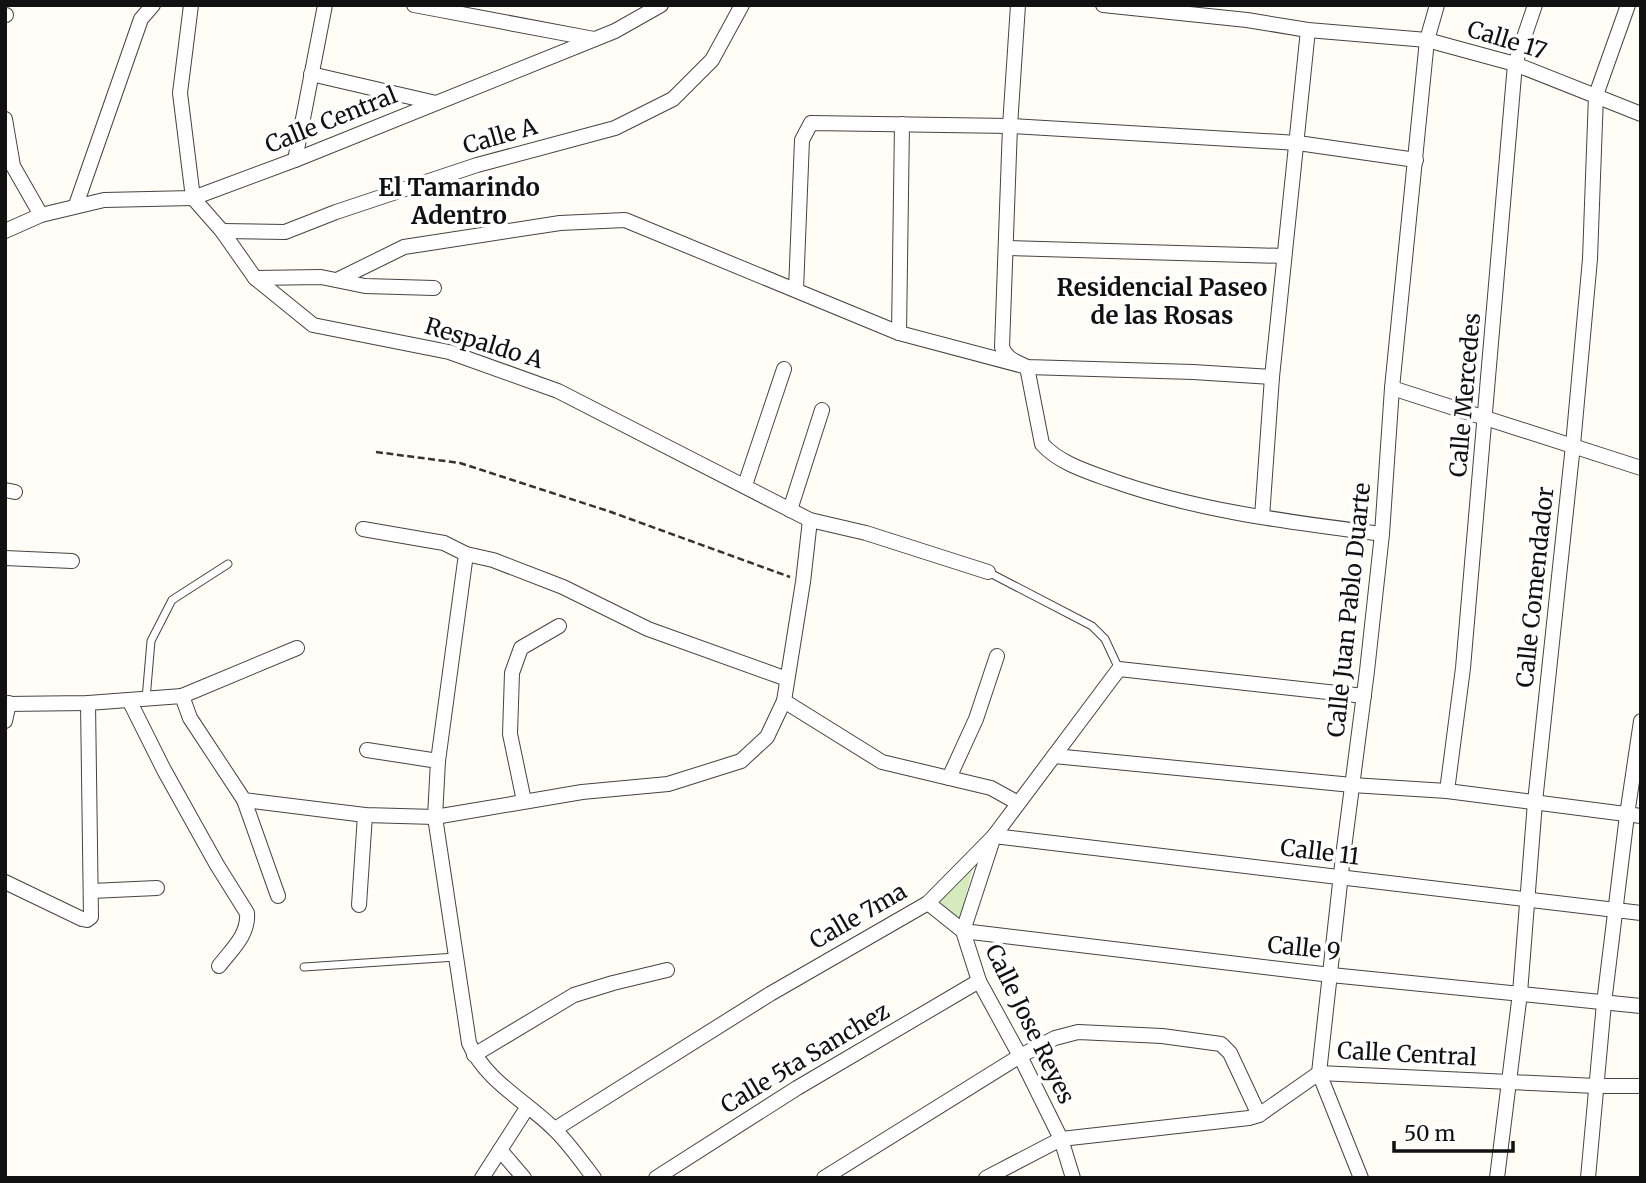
<svg xmlns="http://www.w3.org/2000/svg" width="1646" height="1183" font-family="Merriweather,serif">
<style>
.green{fill:#d5ebbd}
.lines{fill:none;stroke-linecap:round;stroke-linejoin:round}
.lane-casing{stroke:#444;stroke-width:9}
.street-casing{stroke:#444;stroke-width:16}
.path{stroke:#333;stroke-width:2.5;stroke-dasharray:7 3.5;stroke-linecap:butt}
.lane{stroke:#fff;stroke-width:7}
.street{stroke:#fff;stroke-width:14}
.labels{text-anchor:middle;stroke-width:7;stroke-linejoin:round;paint-order:stroke}
.street-label{font-size:23px;fill:#111;stroke:#fff}
.neighbourhood-label{font-size:24px;font-weight:bold;fill:#111;stroke:#fff}
</style>
<rect width="100%" height="100%" fill="#fffdf5"/>
<!-- green -->
<path class="green" d="M 975,860 L 960,919 L 938,902 Z"/>
<g class="lines">
<defs>
<g id="lane">
<path d="M 988,572 L 1092,626 L 1105,639 L 1119,669"/>
<path d="M 146,699 L 151,641 L 172,600 L 228,564"/>
<path d="M 304,967 L 456,957"/>
</g>
<g id="street">
<path d="M 191,5 L 180,93 L 193,198 L 222,231 L 255,278 L 313,325 L 449,352 L 558,391 L 810,520 L 866,533 L 988,572"/>
<path d="M 414,5 L 594,39"/>
<path d="M 1018,5 L 1010,126 L 1002,347 C 1006,359 1017,362 1027,367 L 1042,444 C 1058,462 1085,471 1108,479 C 1196,511 1289,522 1382,534"/>
<path d="M 1103,5 L 1247,20 L 1308,30 L 1427,40 L 1515,64 L 1641,114"/>
<path d="M 5,15 L 6,15"/>
<path d="M 311,74 L 436,103"/>
<path d="M 5,119 L 13,166 L 41,215"/>
<path d="M 295,160 L 325,5"/>
<path d="M 76,205 L 141,19 L 153,5"/>
<path d="M 5,231 L 41,215 L 104,200 L 193,198 L 295,160 L 615,31 L 661,5"/>
<path d="M 222,231 L 285,232 L 336,212 L 477,165 L 615,128 L 673,99 L 712,60 L 742,5"/>
<path d="M 1008,248 L 1284,256"/>
<path d="M 255,278 L 321,277 L 365,286 L 434,288"/>
<path d="M 337,280 L 404,247 L 560,223 L 625,220 L 899,333 L 1027,367 L 1193,372 L 1272,377"/>
<path d="M 796,290 L 802,140 L 811,123 L 1010,126 L 1298,143 L 1416,160"/>
<path d="M 899,333 L 902,124"/>
<path d="M 1392,388 L 1641,468"/>
<path d="M 745,485 L 784,369"/>
<path d="M 5,490 L 15,492"/>
<path d="M 790,510 L 822,410"/>
<path d="M 1262,517 L 1272,377 L 1308,30"/>
<path d="M 363,529 L 444,543 L 466,554 L 438,761"/>
<path d="M 466,554 L 493,560 L 563,587 L 648,629 L 787,679"/>
<path d="M 5,558 L 72,561"/>
<path d="M 997,656 L 976,719 L 949,778 L 991,788 L 1018,803"/>
<path d="M 182,696 L 297,648"/>
<path d="M 129,700 L 164,770 L 217,865 L 247,913 C 249,935 231,950 219,966"/>
<path d="M 784,701 L 882,762 L 949,778"/>
<path d="M 5,704 L 88,703 L 182,696 L 190,718 L 244,800 L 365,815 L 435,817 L 582,792 L 668,784 L 741,761 L 767,737 L 784,701 L 803,582 L 810,520"/>
<path d="M 5,721 L 9,703"/>
<path d="M 367,750 L 438,761 L 435,817 L 469,1043 C 486,1082 528,1102 556,1131 C 570,1145 582,1162 594,1178"/>
<path d="M 1054,756 L 1352,785 L 1447,791 L 1641,816"/>
<path d="M 1447,791 L 1463,668 L 1515,64 L 1535,5"/>
<path d="M 244,800 L 278,896"/>
<path d="M 524,801 L 510,734 L 512,673 L 521,648 L 559,626"/>
<path d="M 5,882 L 82,919 L 87,920 L 91,917 L 88,703"/>
<path d="M 91,891 L 157,888"/>
<path d="M 928,903 L 963,931 L 979,981 L 1020,1056 L 1061,1139 L 1073,1178"/>
<path d="M 359,905 L 365,815"/>
<path d="M 1641,913 L 994,836 L 963,931 L 1331,975 L 1641,1006"/>
<path d="M 474,1055 L 574,995 L 613,983 L 667,970"/>
<path d="M 555,1129 L 770,994 L 928,903 L 994,836 L 1119,669 L 1364,696"/>
<path d="M 482,1178 L 500,1150"/>
<path d="M 524,1178 L 500,1150 L 527,1108"/>
<path d="M 656,1178 L 797,1088 L 979,981"/>
<path d="M 824,1178 L 1020,1056 L 1055,1038 L 1078,1032 L 1162,1036 L 1221,1044 L 1230,1053 L 1259,1115"/>
<path d="M 986,1178 L 1061,1139 L 1249,1118 L 1259,1115 L 1319,1073 L 1596,1086 L 1641,1086"/>
<path d="M 1361,1178 L 1319,1073 L 1343,856 L 1367,671 L 1382,534 L 1392,388 L 1427,40 L 1437,5"/>
<path d="M 1497,1178 L 1520,993 L 1535,802 L 1573,445 L 1590,259 L 1596,95 L 1628,5"/>
<path d="M 1588,1178 L 1604,1003 L 1627,815 L 1641,721"/>
</g>
</defs>
<!-- lane casing -->
<use href="#lane" class="lane-casing"/>
<!-- street casing -->
<use href="#street" class="street-casing"/>
<!-- path -->
<path class="path" d="M 376,452 L 460,463 L 611,512 L 790,577"/>
<!-- lane -->
<use href="#lane" class="lane"/>
<!-- street -->
<use href="#street" class="street"/>
</g>
<g class="labels">
<!-- street labels -->
<g class="street-label">
<text transform="translate(1507 40) rotate(17)" y="8">Calle 17</text>
<text transform="translate(331 120) rotate(-22)" y="8">Calle Central</text>
<text transform="translate(500 136) rotate(-16)" y="8">Calle A</text>
<text transform="translate(484 343) rotate(17)" y="8">Respaldo A</text>
<text transform="translate(1465 395) rotate(-85)" y="8">Calle Mercedes</text>
<text transform="translate(1535 587) rotate(-84)" y="8">Calle Comendador</text>
<text transform="translate(1349 610) rotate(-84)" y="8">Calle Juan Pablo Duarte</text>
<text transform="translate(1320 852) rotate(7)" y="8">Calle 11</text>
<text transform="translate(858 916) rotate(-30)" y="8">Calle 7ma</text>
<text transform="translate(1304 948) rotate(6)" y="8">Calle 9</text>
<text transform="translate(1030 1024) rotate(64)" y="8">Calle Jose Reyes</text>
<text transform="translate(1407 1054) rotate(3)" y="8">Calle Central</text>
<text transform="translate(805 1058) rotate(-31)" y="8">Calle 5ta Sanchez</text>
</g>
<!-- neighbourhood labels -->
<g class="neighbourhood-label">
<text x="459" y="196">El Tamarindo<tspan x="459" dy="28">Adentro</tspan></text>
<text x="1162" y="296">Residencial Paseo<tspan x="1162" dy="28">de las Rosas</tspan></text>
</g>
</g>
<!-- border -->
<rect width="1646" height="1183" fill="none" stroke="#111111" stroke-width="14"/>
<!-- scale -->
<path d="M1394 1141v10h119v-10" fill="none" stroke="#111111" stroke-width="3.5"/>
<text x="1404" y="1141" font-size="21" fill="#111111" stroke="#ffffff" stroke-width="5" paint-order="stroke">50 m</text>
</svg>
